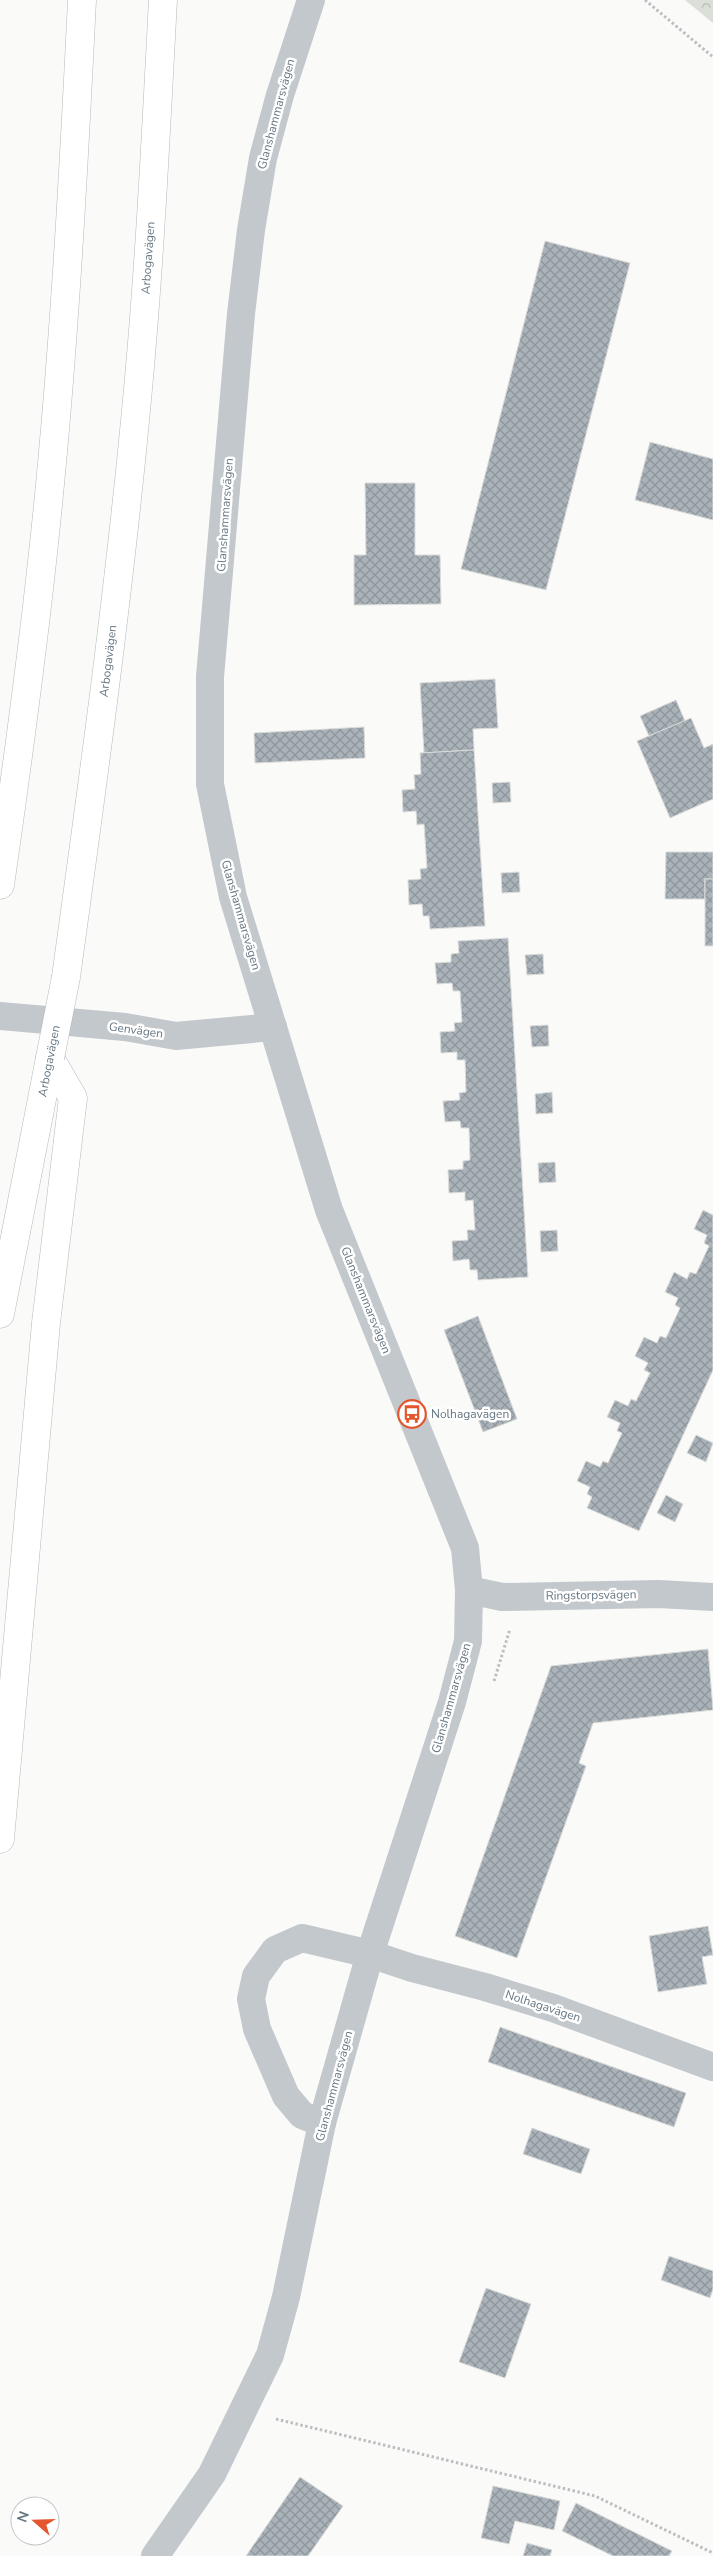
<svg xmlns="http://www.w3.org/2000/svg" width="713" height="2556" font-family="'Nunito Sans',sans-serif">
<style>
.forest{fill:url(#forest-crowns)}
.building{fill:url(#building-cross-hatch);stroke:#dcdcda}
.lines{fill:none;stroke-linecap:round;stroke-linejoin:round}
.highway-casing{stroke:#b4b9bd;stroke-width:29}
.path{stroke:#bbbfc2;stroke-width:3;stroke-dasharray:2.5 2.5;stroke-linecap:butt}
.minor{stroke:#c3c8cc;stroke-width:28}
.highway{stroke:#fff;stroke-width:28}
.highway-bridge-casing{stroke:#b4b9bd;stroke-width:29;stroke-linecap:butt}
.highway-bridge{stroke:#fff;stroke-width:28}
.labels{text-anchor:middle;stroke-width:5;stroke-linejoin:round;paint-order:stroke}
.street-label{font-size:12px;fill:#657683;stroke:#fff}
.poi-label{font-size:12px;fill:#657683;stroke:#fff;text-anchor:start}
</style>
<defs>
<pattern id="forest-crowns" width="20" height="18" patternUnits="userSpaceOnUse" patternTransform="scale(1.25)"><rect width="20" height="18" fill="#dadfd7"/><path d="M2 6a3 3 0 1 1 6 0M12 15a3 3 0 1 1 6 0" fill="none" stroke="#b4b9b4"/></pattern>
<pattern id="building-cross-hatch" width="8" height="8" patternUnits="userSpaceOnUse" patternTransform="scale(1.25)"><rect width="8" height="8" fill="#aab3b9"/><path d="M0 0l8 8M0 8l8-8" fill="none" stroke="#8e969c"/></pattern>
</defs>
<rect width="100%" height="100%" fill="#fafaf8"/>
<!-- forest -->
<path class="forest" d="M 685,0 L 713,0 L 713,23 Z"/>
<!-- building -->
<g class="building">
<path d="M 545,241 L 630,263 L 546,590 L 461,569 Z"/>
<path d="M 650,442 L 713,459 L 713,520 L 635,500 Z"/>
<path d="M 365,483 L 415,483 L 415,555 L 440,555 L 441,604 L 354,605 L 354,555 L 366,555 Z"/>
<path d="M 495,679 L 498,728 L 473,729 L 474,750 L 424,753 L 420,683 Z"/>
<path d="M 676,700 L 685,721 L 649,736 L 640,716 Z"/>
<path d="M 691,718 L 704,748 L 713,744 L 713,799 L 670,818 L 637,741 Z"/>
<path d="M 364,727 L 365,758 L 255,763 L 254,733 Z"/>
<path d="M 474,750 L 485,926 L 430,929 L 429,916 L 423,916 L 422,904 L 409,905 L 408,880 L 421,879 L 420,869 L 427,868 L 424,824 L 417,825 L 416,811 L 403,812 L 402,790 L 415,789 L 414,775 L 421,774 L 420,753 Z"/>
<path d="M 510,782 L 511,802 L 493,803 L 492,783 Z"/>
<path d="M 666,852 L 713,852 L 713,879 L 705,879 L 705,899 L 665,899 Z"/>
<path d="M 519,872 L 520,892 L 502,893 L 501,873 Z"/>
<rect x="705" y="879" width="8" height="67"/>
<path d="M 508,938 L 528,1277 L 478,1280 L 477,1270 L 470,1270 L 469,1259 L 453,1261 L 452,1241 L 468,1240 L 467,1230 L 475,1230 L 473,1200 L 465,1201 L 465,1192 L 449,1193 L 448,1170 L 463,1169 L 463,1161 L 470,1160 L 469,1128 L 461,1128 L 460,1121 L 445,1122 L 443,1101 L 460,1100 L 459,1093 L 466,1092 L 465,1060 L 457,1060 L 457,1052 L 441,1053 L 440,1032 L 455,1031 L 454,1023 L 462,1022 L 460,991 L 453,991 L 452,983 L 437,984 L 435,963 L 451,962 L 451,954 L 459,953 L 458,941 Z"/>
<path d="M 543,954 L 544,974 L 527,975 L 525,955 Z"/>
<path d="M 548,1025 L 549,1046 L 532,1047 L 530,1026 Z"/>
<path d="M 552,1092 L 553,1113 L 536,1114 L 535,1094 Z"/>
<path d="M 555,1162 L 556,1182 L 539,1183 L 538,1163 Z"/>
<path d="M 703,1210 L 713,1215 L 713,1370 L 639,1531 L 587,1508 L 592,1497 L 587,1494 L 590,1487 L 577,1481 L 586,1461 L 600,1467 L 603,1461 L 608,1463 L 622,1433 L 617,1431 L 620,1423 L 607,1417 L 615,1400 L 628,1406 L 631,1399 L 636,1401 L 650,1373 L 644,1370 L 648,1363 L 635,1356 L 644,1337 L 657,1343 L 660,1336 L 666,1338 L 680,1308 L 675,1305 L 678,1298 L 665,1292 L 674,1272 L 687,1279 L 690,1272 L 696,1274 L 709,1246 L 704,1243 L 707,1235 L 694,1229 Z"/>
<path d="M 557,1230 L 558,1251 L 541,1252 L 540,1231 Z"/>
<path d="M 478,1316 L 517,1419 L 483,1432 L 444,1330 Z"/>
<path d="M 696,1435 L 713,1443 L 706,1462 L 687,1453 Z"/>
<path d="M 666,1495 L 683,1504 L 675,1522 L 657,1513 Z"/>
<path d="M 708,1649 L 713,1710 L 593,1723 L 579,1763 L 586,1766 L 517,1958 L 455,1936 L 551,1666 Z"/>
<path d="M 708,1926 L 713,1955 L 702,1957 L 707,1984 L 658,1992 L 649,1936 Z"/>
<path d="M 500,2027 L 686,2093 L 674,2127 L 488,2062 Z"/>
<path d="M 532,2128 L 590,2149 L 581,2174 L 523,2154 Z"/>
<path d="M 669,2256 L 713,2271 L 713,2289 L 710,2298 L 661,2280 Z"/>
<path d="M 486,2288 L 531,2304 L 505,2378 L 459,2362 Z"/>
<path d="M 300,2477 L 343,2506 L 308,2556 L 246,2556 Z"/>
<path d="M 493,2486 L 560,2501 L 554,2530 L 515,2521 L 509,2544 L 481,2538 Z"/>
<path d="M 576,2503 L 672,2551 L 669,2556 L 613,2556 L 562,2531 Z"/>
<path d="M 527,2543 L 552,2550 L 550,2556 L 523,2556 Z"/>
</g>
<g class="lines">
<defs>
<g id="highway">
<path d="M 0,885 C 16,774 31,664 43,553 C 63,369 73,184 82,0"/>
<path d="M 66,977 C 93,781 120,586 138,389 C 150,260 156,130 163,0"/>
<path d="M 0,1314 L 50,1058"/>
<path d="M 0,1839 L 46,1323 L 73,1098 L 50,1058"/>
</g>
</defs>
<!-- highway casing -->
<use href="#highway" class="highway-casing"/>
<!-- path -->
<g class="path">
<path d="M 645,0 L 713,57"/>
<path d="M 494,1681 L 510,1629"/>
<path d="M 276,2419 L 595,2496 L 713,2553"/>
</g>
<!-- minor -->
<g class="minor">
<path d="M 0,1016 L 125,1027 L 176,1036 L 273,1027"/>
<path d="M 469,1590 L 502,1597 L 659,1594 L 713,1597"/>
<path d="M 322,2123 L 302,2115 L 286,2096 L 257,2029 L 251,1999 L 256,1976 L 275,1950 L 302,1938 L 370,1954 L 412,1968 L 485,1987 L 553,2008 L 713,2067"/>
<path d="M 155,2556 L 212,2474 L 270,2355 L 286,2297 L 322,2123 L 370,1954 L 452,1702 L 468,1641 L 469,1590 L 465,1548 L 329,1210 L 233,897 L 210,784 L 210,677 L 241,314 L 251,230 L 263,158 L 280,95 L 311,0"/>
</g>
<!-- highway -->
<use href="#highway" class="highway"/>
<defs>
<path id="highway-bridge" d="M 50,1058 L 66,977"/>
</defs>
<!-- highway-bridge casing -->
<use href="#highway-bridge" class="highway-bridge-casing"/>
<!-- highway-bridge -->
<use href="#highway-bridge" class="highway-bridge"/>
</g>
<!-- icons -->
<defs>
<symbol id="bus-ring" viewBox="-11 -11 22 22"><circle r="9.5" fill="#fff" stroke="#e4572e" stroke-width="1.5"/><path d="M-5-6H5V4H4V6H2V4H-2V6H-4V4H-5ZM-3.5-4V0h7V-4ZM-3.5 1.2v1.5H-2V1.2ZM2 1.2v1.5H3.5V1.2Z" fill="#e4572e"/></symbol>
</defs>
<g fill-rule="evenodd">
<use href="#bus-ring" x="396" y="1398" width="32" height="32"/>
</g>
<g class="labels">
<!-- street labels -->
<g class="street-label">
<text transform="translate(276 114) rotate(-75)" y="4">Glanshammarsvägen</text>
<text transform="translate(148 258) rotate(-86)" y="4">Arbogavägen</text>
<text transform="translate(225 515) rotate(-86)" y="4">Glanshammarsvägen</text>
<text transform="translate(108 661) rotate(-83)" y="4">Arbogavägen</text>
<text transform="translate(241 915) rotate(74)" y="4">Glanshammarsvägen</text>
<text transform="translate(136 1030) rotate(8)" y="4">Genvägen</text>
<text transform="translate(49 1061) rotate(-79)" y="4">Arbogavägen</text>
<text transform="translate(366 1300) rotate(68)" y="4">Glanshammarsvägen</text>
<text transform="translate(591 1595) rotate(-1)" y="4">Ringstorpsvägen</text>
<text transform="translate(451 1698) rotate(-74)" y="4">Glanshammarsvägen</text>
<text transform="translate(543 2006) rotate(18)" y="4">Nolhagavägen</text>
<text transform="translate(334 2086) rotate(-75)" y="4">Glanshammarsvägen</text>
</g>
<!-- poi labels -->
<g class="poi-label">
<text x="431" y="1418">Nolhagavägen</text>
</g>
</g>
<!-- north arrow -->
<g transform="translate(35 2521) rotate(290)"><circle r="24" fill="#ffffff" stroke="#c1c8cd"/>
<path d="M0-4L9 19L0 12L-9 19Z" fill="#e4572e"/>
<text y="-8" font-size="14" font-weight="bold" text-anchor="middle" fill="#657683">N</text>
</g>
</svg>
